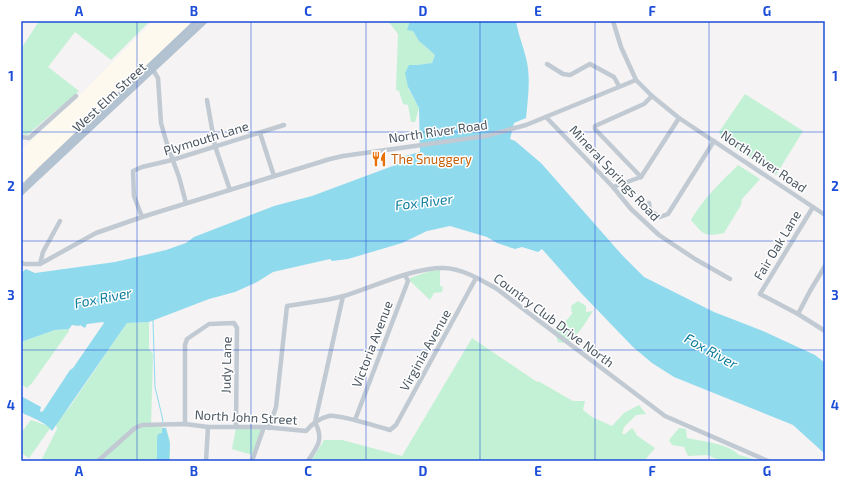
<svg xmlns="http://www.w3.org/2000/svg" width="846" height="482" font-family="'Exo 2',sans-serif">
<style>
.commercial{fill:#fdf9ef}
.green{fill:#c3f1d5}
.water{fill:#90daee}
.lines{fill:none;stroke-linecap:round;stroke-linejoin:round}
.stream{stroke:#90daee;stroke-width:1}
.minor{stroke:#c1cad2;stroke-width:4.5}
.major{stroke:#b3c2d1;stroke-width:5.5}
.grid{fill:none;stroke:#1d4ed8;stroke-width:1;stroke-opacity:0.55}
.labels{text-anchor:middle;stroke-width:3;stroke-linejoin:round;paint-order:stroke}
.street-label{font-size:13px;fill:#4a5661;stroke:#fff}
.food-label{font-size:13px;fill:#c56008;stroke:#fff;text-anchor:start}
.water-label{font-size:14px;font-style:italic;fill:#0c7c9b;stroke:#fff}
.neatline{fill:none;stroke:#1d4ed8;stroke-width:1.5}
.grid-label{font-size:13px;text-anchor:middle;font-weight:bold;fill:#1d4ed8}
</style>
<rect width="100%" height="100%" fill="#f5f3f3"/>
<!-- commercial -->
<path class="commercial" d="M 153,21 L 186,21 L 191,26 L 21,187 L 21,150 L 81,94 Z"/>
<!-- green -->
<g class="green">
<path d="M 39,21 L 147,21 L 149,22 L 111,60 L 75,32 L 48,67 L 79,91 L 27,135 L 21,134 L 21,49 Z"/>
<path d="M 388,21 L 410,21 C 413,37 423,45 435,55 L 432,63 L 417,65 L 409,65 L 408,88 L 419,108 L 415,122 L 411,122 L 408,105 L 403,104 L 399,91 L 396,90 L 398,34 Z"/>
<path d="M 745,94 L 803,131 L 776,175 L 723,140 L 719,132 Z"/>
<path d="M 738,165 L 760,179 L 742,199 L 741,205 L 724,233 C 704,237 704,235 691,220 C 703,199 721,182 738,165 Z"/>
<path d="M 440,270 L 440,286 L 443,287 L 442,292 L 434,293 L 430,300 L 410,281 L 410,278 L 430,271 Z"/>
<path d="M 578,301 L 586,306 L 586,312 L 593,311 C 585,322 574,347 558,342 L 554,330 L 561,323 L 564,323 L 572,314 L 571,306 Z"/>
<path d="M 149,322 L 149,349 L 153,354 L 151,426 L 166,428 L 170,441 L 170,461 L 41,461 L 57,429 L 56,424 L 71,405 L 127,323 Z"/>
<path d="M 69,329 L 69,331 L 32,383 L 27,388 L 21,384 L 21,342 L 55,330 Z"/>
<path d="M 472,338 L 537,382 L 538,381 L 573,401 L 585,401 L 583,410 L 592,417 L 612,426 L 624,413 L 639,405 L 646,414 L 636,415 L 624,427 L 622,434 L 625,434 L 632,428 L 636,433 L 636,435 L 655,448 L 644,461 L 311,461 L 324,440 L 342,440 L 402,456 Z"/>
<path d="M 31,420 L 51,427 L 29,458 L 21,453 L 21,433 Z"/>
<path d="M 236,428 L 262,428 L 252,455 L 232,449 Z"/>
<path d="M 679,428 L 686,429 L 687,438 C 701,441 730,444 739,455 L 747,457 L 759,461 L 722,461 L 707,455 L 688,456 L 684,447 L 672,445 L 669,440 Z"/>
</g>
<!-- water -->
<g class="water">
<path d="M 410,21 L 516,21 C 518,34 523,45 526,58 C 531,77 528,98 526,118 L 514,123 L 510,139 L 515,141 L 541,163 L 622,255 L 644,277 L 714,312 L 763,331 L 815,355 L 825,363 L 825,454 L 793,425 L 674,377 L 652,363 L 633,347 L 582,294 L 542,249 L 538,252 L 522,247 L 515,249 L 497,243 L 487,237 L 450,226 L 427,231 L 402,243 L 348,259 L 332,261 L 330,259 L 273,272 L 257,282 L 235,292 L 209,299 L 149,322 L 127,323 L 52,431 C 45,421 31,418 21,412 L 21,396 L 41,407 L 40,411 L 41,412 L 43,411 L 70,370 L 73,368 L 104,323 L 103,322 L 87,324 L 85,328 L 80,325 L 79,326 L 72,325 L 69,329 L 55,330 L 21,342 L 21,273 L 26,269 L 35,273 L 115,262 L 166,250 L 186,243 L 194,237 L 274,206 L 312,196 L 398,164 L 404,160 L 405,156 L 420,152 L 419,108 L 408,87 L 405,73 L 409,65 L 417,65 L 432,63 L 435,55 L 419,41 L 413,31 L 407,30 Z"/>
<path d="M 162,428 L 166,428 L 170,444 L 169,461 L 157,461 L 157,438 L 158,434 L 162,433 Z"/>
</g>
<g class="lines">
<!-- stream -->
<path class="stream" d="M 153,320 L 155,387 L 162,416 L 163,422"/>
<!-- minor -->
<g class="minor">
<path d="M 613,21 L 621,47 L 636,80 L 652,96 L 679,118 L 825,215"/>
<path d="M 547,64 L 563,74 L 570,75 L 590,64 L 614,77 L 619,86"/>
<path d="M 151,67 L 158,78 L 161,123 L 167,144 L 179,177 L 186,203"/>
<path d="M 207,100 L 215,146 L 230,190"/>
<path d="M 546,117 L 613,187 L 631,209 L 659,235 L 695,259 L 730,279"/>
<path d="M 260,133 L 274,176"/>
<path d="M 21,137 L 29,138 L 76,96"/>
<path d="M 641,177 L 595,129 L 595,126 L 644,104 L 652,96"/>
<path d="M 641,177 L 679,118"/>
<path d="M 21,183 L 26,187"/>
<path d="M 613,187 L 641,177"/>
<path d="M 649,203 L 650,211 L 660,217 L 668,214 L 714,141"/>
<path d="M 813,207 L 760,294 L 798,314 L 825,331"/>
<path d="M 142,217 L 134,196 L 133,171 L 142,167 L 172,160 L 284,125"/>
<path d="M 21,262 L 24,264 L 40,264 L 96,233 L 142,217 L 330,159 L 343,156 L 486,136 L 526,125 L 636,80"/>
<path d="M 40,264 L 43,252 L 60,221"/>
<path d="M 798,314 L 810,291 L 825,266"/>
<path d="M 355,420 L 408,281 L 405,275"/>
<path d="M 185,424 L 185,345 L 187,339 L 209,324 L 234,323 L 237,328 L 236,426"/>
<path d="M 269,428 L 276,407 L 287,306 C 305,303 325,301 344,296 C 374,287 411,268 443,268 C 462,268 481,280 497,289 L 665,416 L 768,461"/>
<path d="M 98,461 L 135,428 L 142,425 L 185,424 L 208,427 L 264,427 L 306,431 C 312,424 319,418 329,416 C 339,414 378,427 390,430 L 396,425 L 476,278"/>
<path d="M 206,461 L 208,427"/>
<path d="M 252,461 L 264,427"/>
<path d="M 308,461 C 318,445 324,440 315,422 L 343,296"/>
</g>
<!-- major -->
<g class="major">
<path d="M 26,187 L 27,183 L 42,168 L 197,21"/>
<path d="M 21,193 L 205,21"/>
</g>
</g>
<!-- grid -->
<path class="grid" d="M 137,21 L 137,461M 251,21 L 251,461M 366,21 L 366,461M 480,21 L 480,461M 595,21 L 595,461M 709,21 L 709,461M 21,132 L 825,132M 21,241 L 825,241M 21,350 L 825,350"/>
<!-- icons -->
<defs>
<symbol id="restaurant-bare" viewBox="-9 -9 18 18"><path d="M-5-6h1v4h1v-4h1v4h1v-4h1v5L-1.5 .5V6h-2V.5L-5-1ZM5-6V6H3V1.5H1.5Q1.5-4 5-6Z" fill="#e8710a" stroke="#fff" stroke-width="2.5" paint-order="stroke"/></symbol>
</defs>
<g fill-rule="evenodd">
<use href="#restaurant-bare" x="368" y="148" width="22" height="22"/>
</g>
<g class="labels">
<!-- street labels -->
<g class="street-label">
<text transform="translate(109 97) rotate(-43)" y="5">West Elm Street</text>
<text transform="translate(438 131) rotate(-8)" y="5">North River Road</text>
<text transform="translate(206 138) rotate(-17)" y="5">Plymouth Lane</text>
<text transform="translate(764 161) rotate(34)" y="5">North River Road</text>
<text transform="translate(615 173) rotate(47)" y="5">Mineral Springs Road</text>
<text transform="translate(777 245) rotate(-59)" y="5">Fair Oak Lane</text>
<text transform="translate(554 320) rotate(37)" y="5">Country Club Drive North</text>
<text transform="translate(372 344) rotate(-69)" y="5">Victoria Avenue</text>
<text transform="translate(425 350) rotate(-61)" y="5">Virginia Avenue</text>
<text transform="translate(226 365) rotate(-89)" y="5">Judy Lane</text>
<text transform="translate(246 417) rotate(3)" y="5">North John Street</text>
</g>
<!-- food labels -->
<g class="food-label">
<text x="391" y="164">The Snuggery</text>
</g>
<!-- water labels -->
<g class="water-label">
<text transform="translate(424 202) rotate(-7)" y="5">Fox River</text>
<text transform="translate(103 298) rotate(-11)" y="5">Fox River</text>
<text transform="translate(711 351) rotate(29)" y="5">Fox River</text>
</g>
</g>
<!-- border -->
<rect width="846" height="482" fill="none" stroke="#ffffff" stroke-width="44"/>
<rect x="22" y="22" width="802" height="438" class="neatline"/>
<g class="grid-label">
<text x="79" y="16">A</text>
<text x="194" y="16">B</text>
<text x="308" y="16">C</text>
<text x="423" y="16">D</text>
<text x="538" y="16">E</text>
<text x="652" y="16">F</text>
<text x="767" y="16">G</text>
<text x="11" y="81">1</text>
<text x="835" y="81">1</text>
<text x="11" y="191">2</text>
<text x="835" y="191">2</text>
<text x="11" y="300">3</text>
<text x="835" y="300">3</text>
<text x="11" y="410">4</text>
<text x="835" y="410">4</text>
<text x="79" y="476">A</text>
<text x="194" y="476">B</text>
<text x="308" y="476">C</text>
<text x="423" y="476">D</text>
<text x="538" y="476">E</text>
<text x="652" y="476">F</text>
<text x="767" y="476">G</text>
</g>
</svg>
